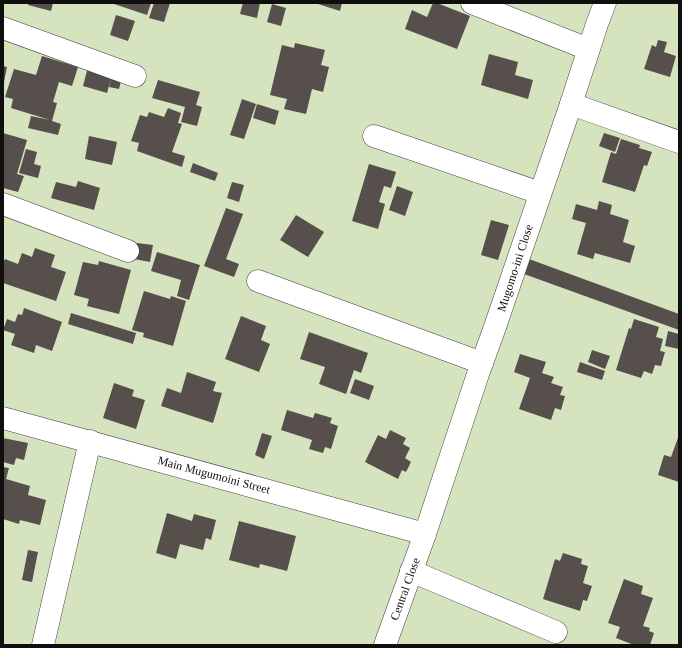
<svg xmlns="http://www.w3.org/2000/svg" width="682" height="648" font-family="'Times New Roman',serif">
<style>
.green{fill:#d5e4bf}
.building{fill:#564f4c}
.lines{fill:none;stroke-linecap:round;stroke-linejoin:round}
.minor-casing{stroke:#424242;stroke-width:23}
.minor{stroke:#fff;stroke-width:22}
.labels{text-anchor:middle;stroke-width:4;stroke-linejoin:round;paint-order:stroke}
.street-label{font-size:12px;fill:#0f0f0f;stroke:#fff}
</style>
<rect width="100%" height="100%" fill="#fdfaf2"/>
<!-- green -->
<rect class="green" x="3" y="3" width="676" height="642"/>
<!-- building -->
<g class="building">
<path d="M 28,3 L 53,3 L 51,11 L 28,5 Z"/>
<path d="M 115,3 L 151,3 L 147,15 L 114,4 Z"/>
<path d="M 154,3 L 170,3 L 164,22 L 149,18 Z"/>
<path d="M 243,3 L 260,3 L 257,18 L 240,14 Z"/>
<path d="M 315,3 L 342,3 L 340,11 Z"/>
<path d="M 433,3 L 437,3 L 470,16 L 457,49 L 405,29 L 412,10 L 427,17 Z"/>
<path d="M 272,4 L 286,8 L 281,26 L 267,22 Z"/>
<path d="M 116,15 L 135,21 L 128,41 L 110,35 Z"/>
<path d="M 658,40 L 667,42 L 664,52 L 676,56 L 670,77 L 644,69 L 652,45 L 656,47 Z"/>
<path d="M 295,43 L 325,50 L 321,65 L 329,67 L 323,92 L 312,89 L 306,114 L 284,109 L 287,99 L 270,95 L 282,45 L 294,48 Z"/>
<path d="M 489,54 L 518,62 L 515,75 L 533,80 L 528,99 L 481,85 Z"/>
<path d="M 42,56 L 78,67 L 72,86 L 59,82 L 53,102 L 57,103 L 52,121 L 61,124 L 58,135 L 28,128 L 31,116 L 50,120 L 11,108 L 13,99 L 5,97 L 14,69 L 36,75 Z"/>
<path d="M 89,63 L 123,73 L 119,89 L 109,87 L 112,75 L 107,93 L 83,86 Z"/>
<path d="M 3,66 L 7,67 L 4,82 L 3,82 Z"/>
<path d="M 158,80 L 200,92 L 196,105 L 202,107 L 197,126 L 181,122 L 185,107 L 152,98 Z"/>
<path d="M 242,99 L 256,104 L 244,139 L 230,135 Z"/>
<path d="M 257,104 L 279,111 L 275,125 L 253,118 Z"/>
<path d="M 168,108 L 181,113 L 178,123 L 182,124 L 172,152 L 185,156 L 182,167 L 137,151 L 139,143 L 131,141 L 140,115 L 147,117 L 149,112 L 164,117 Z"/>
<path d="M 3,133 L 27,140 L 17,174 L 24,176 L 18,192 L 3,188 Z"/>
<path d="M 604,133 L 620,138 L 615,152 L 599,146 Z"/>
<path d="M 89,136 L 117,142 L 112,165 L 85,159 Z"/>
<path d="M 621,139 L 640,145 L 639,148 L 652,152 L 647,166 L 644,165 L 635,192 L 602,182 L 611,152 L 616,154 Z"/>
<path d="M 26,149 L 37,152 L 34,164 L 41,166 L 38,178 L 19,173 Z"/>
<path d="M 193,163 L 218,173 L 215,181 L 190,172 Z"/>
<path d="M 369,164 L 396,172 L 391,188 L 384,186 L 379,202 L 385,204 L 378,229 L 352,221 Z"/>
<path d="M 78,181 L 100,188 L 94,210 L 51,198 L 56,182 L 76,187 Z"/>
<path d="M 232,182 L 244,185 L 239,202 L 227,198 Z"/>
<path d="M 397,186 L 413,192 L 405,216 L 389,210 Z"/>
<path d="M 599,201 L 612,205 L 610,214 L 629,220 L 623,242 L 635,246 L 630,263 L 595,253 L 593,259 L 577,254 L 586,223 L 572,219 L 576,204 L 597,210 Z"/>
<path d="M 226,208 L 243,214 L 226,259 L 239,264 L 234,277 L 204,266 Z"/>
<path d="M 296,215 L 324,232 L 308,257 L 280,240 Z"/>
<path d="M 491,220 L 509,225 L 498,260 L 481,255 Z"/>
<path d="M 137,243 L 153,245 L 150,262 L 134,259 Z"/>
<path d="M 35,248 L 55,255 L 51,267 L 66,272 L 56,301 L 3,283 L 3,263 L 5,259 L 18,264 L 22,253 L 32,257 Z"/>
<path d="M 157,252 L 200,265 L 189,300 L 177,296 L 181,280 L 151,271 Z"/>
<path d="M 529,259 L 679,314 L 679,330 L 524,274 Z"/>
<path d="M 99,261 L 131,270 L 119,314 L 87,306 L 89,299 L 74,295 L 83,262 L 98,265 Z"/>
<path d="M 144,291 L 170,299 L 171,296 L 186,301 L 173,346 L 143,337 L 144,333 L 132,330 Z"/>
<path d="M 24,308 L 62,322 L 52,351 L 36,345 L 34,353 L 11,345 L 15,334 L 3,330 L 7,319 L 15,322 L 18,314 L 22,315 Z"/>
<path d="M 71,313 L 136,333 L 133,344 L 68,324 Z"/>
<path d="M 241,316 L 266,326 L 261,340 L 270,344 L 259,372 L 225,359 Z"/>
<path d="M 634,319 L 659,327 L 656,337 L 663,339 L 660,351 L 665,352 L 661,366 L 655,365 L 652,374 L 644,371 L 641,378 L 616,370 L 629,328 L 631,329 Z"/>
<path d="M 668,331 L 679,334 L 679,349 L 665,346 Z"/>
<path d="M 309,332 L 368,353 L 361,373 L 354,370 L 346,394 L 319,384 L 325,367 L 300,359 Z"/>
<path d="M 592,350 L 610,356 L 605,369 L 588,362 Z"/>
<path d="M 520,354 L 546,362 L 542,373 L 554,377 L 551,383 L 563,387 L 560,395 L 565,396 L 561,410 L 555,408 L 551,420 L 519,409 L 530,378 L 514,372 Z"/>
<path d="M 580,362 L 605,371 L 602,380 L 577,372 Z"/>
<path d="M 187,372 L 216,382 L 213,391 L 222,393 L 213,423 L 161,406 L 167,388 L 181,393 Z"/>
<path d="M 355,379 L 374,386 L 369,400 L 350,393 Z"/>
<path d="M 114,383 L 134,390 L 132,396 L 145,400 L 136,429 L 103,418 Z"/>
<path d="M 287,410 L 313,418 L 315,413 L 332,418 L 330,423 L 338,426 L 331,449 L 325,447 L 323,453 L 309,449 L 312,440 L 281,430 Z"/>
<path d="M 390,430 L 406,438 L 403,444 L 410,448 L 405,458 L 411,462 L 406,472 L 402,470 L 398,479 L 365,462 L 378,435 L 386,439 Z"/>
<path d="M 262,433 L 272,436 L 264,459 L 255,455 Z"/>
<path d="M 679,435 L 679,482 L 658,475 L 664,455 L 671,457 Z"/>
<path d="M 3,438 L 28,443 L 24,460 L 16,458 L 14,465 L 3,462 Z"/>
<path d="M 3,467 L 9,468 L 6,479 L 30,486 L 28,495 L 46,500 L 40,525 L 20,520 L 19,524 L 3,519 Z"/>
<path d="M 167,513 L 192,521 L 194,514 L 216,520 L 211,540 L 206,538 L 203,550 L 180,544 L 176,559 L 156,553 Z"/>
<path d="M 239,521 L 296,536 L 287,571 L 260,564 L 259,568 L 229,560 Z"/>
<path d="M 28,550 L 38,552 L 32,582 L 22,580 Z"/>
<path d="M 563,553 L 582,559 L 581,564 L 588,566 L 583,583 L 592,586 L 587,601 L 583,600 L 580,611 L 543,599 L 555,559 L 560,561 Z"/>
<path d="M 624,579 L 643,586 L 641,594 L 653,598 L 643,626 L 650,628 L 649,631 L 654,633 L 650,645 L 634,645 L 616,638 L 620,627 L 608,623 Z"/>
</g>
<g class="lines">
<defs>
<g id="minor">
<path d="M 472,3 L 588,49"/>
<path d="M 3,28 L 135,76"/>
<path d="M 571,104 L 679,142"/>
<path d="M 374,136 L 540,193"/>
<path d="M 3,204 L 128,251"/>
<path d="M 258,281 L 482,363"/>
<path d="M 3,418 L 425,534"/>
<path d="M 411,571 L 556,632"/>
<path d="M 43,645 L 90,441"/>
<path d="M 385,645 L 425,534 L 478,374 L 495,327 L 571,104 L 597,24 L 605,3"/>
</g>
</defs>
<!-- minor casing -->
<use href="#minor" class="minor-casing"/>
<!-- minor -->
<use href="#minor" class="minor"/>
</g>
<g class="labels">
<!-- street labels -->
<g class="street-label">
<text transform="translate(515 268) rotate(-72)" y="4">Mugomo-ini Close</text>
<text transform="translate(214 475) rotate(15)" y="4">Main Mugumoini Street</text>
<text transform="translate(405 589) rotate(-70)" y="4">Central Close</text>
</g>
</g>
<!-- border -->
<rect width="682" height="648" fill="none" stroke="#0f0f0f" stroke-width="8"/>
</svg>
